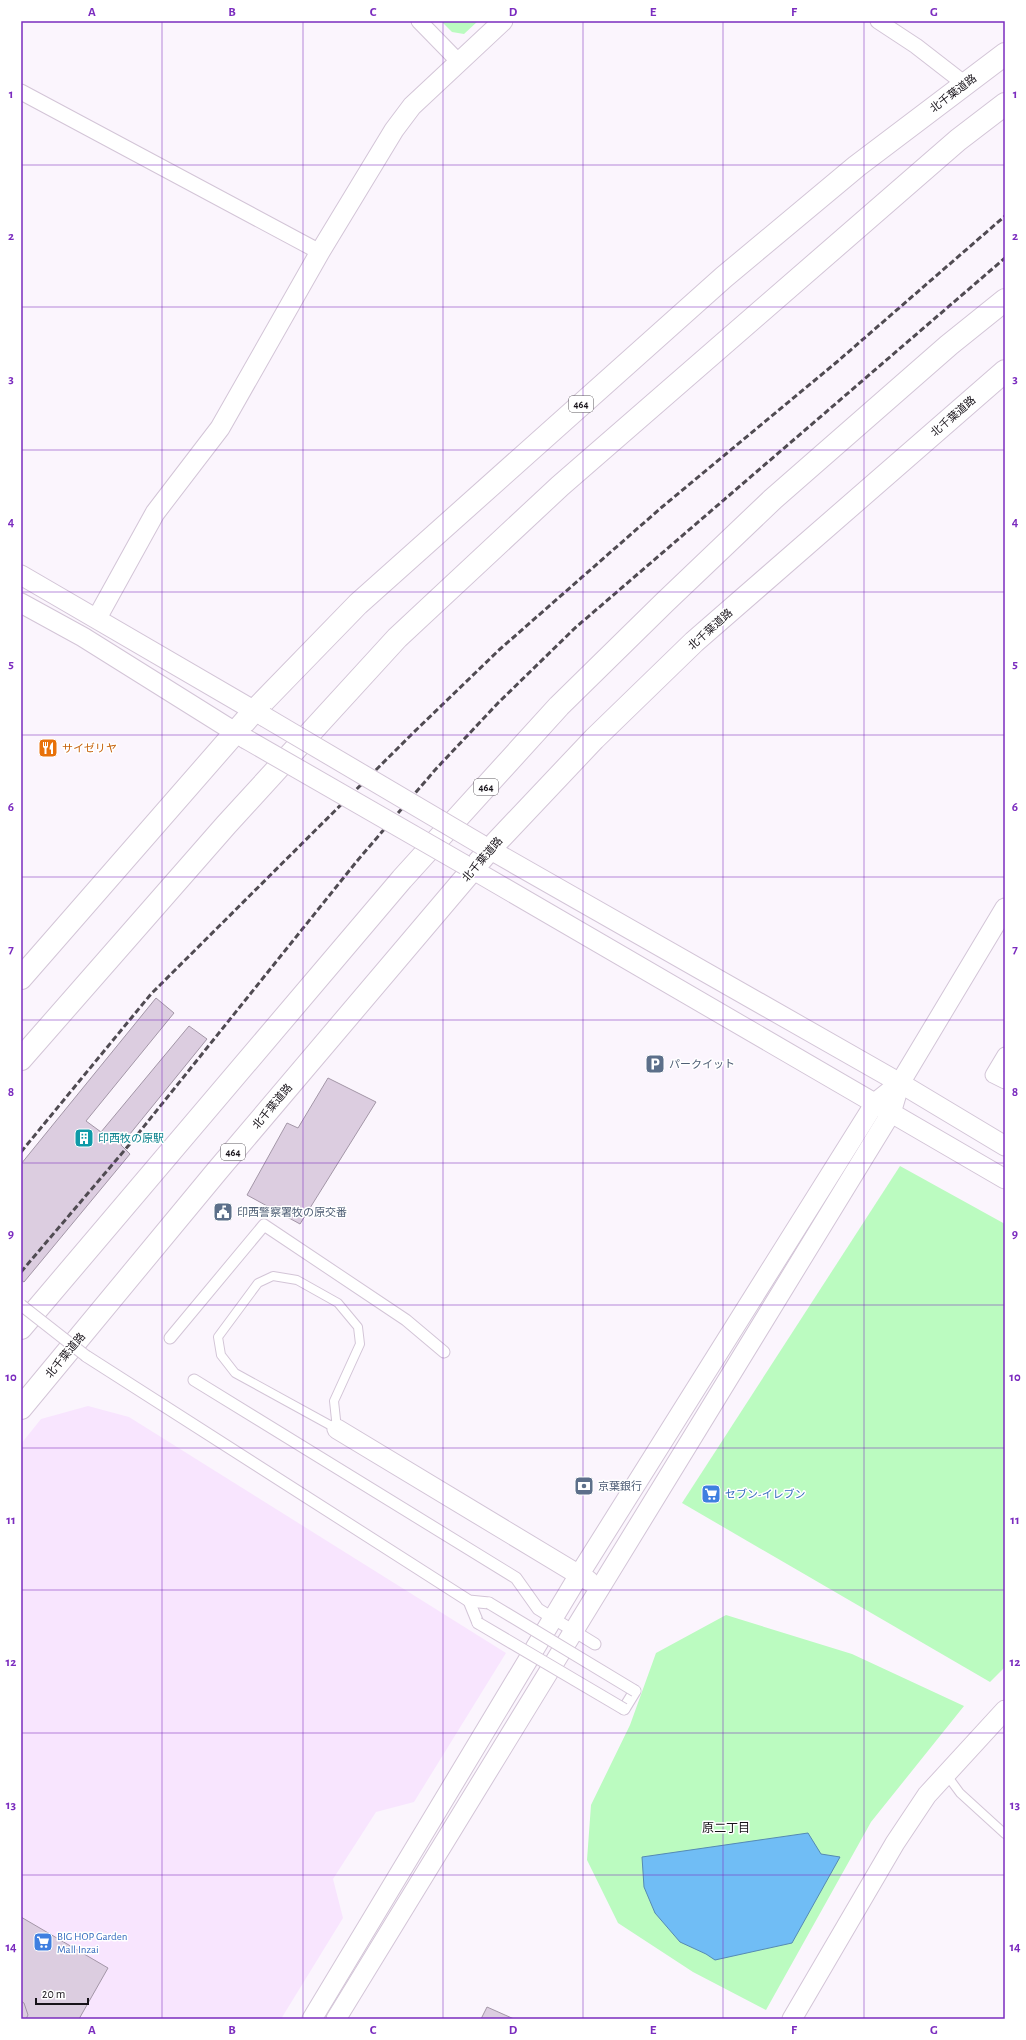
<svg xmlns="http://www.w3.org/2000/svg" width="1026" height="2040" font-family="'Alegreya Sans','Noto Sans JP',sans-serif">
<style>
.built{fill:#f8e5fe}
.green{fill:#bbfbc0}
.water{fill:#70bdf5;stroke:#558ab3}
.building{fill:#dccde0;stroke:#a396a7}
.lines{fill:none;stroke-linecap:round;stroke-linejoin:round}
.service-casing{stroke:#d3c5d7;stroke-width:10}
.pedestrian-casing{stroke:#d3c5d7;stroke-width:13}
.minor-casing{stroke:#d3c5d7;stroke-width:17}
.tertiary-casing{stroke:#d3c5d7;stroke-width:21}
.trunk-casing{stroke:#d3c5d7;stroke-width:24}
.service{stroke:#fff;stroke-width:8}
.pedestrian{stroke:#fff;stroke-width:11}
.minor{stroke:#fff;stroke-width:15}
.tertiary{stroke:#fff;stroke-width:19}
.trunk{stroke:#fff;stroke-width:22}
.rail{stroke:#504b52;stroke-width:3;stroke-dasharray:6 3;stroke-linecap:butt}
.pedestrian-bridge-casing{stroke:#d3c5d7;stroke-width:13;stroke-linecap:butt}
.tertiary-bridge-casing{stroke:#d3c5d7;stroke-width:21;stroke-linecap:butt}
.pedestrian-bridge{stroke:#fff;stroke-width:11}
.tertiary-bridge{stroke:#fff;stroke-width:19}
.grid{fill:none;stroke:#7b2cbf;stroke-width:1;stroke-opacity:0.55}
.labels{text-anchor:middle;stroke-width:3;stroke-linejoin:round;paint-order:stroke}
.shield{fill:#fff;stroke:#5d595e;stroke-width:1}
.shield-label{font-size:10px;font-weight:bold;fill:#171219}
.street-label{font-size:11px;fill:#171219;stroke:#fff}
.food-label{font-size:11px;fill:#c56008;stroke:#fff;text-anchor:start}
.service-label{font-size:11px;fill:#4e5e75;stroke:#fff;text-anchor:start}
.culture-label{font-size:11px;fill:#0d838f;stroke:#fff;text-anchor:start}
.shop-label{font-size:11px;fill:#366cbe;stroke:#fff;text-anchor:start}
.neighbourhood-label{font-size:12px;fill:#171219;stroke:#fff}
.neatline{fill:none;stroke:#7b2cbf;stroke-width:1.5}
.grid-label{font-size:13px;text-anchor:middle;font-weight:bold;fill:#7b2cbf}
</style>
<rect width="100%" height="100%" fill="#fbf5fd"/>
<!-- built -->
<path class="built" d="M 88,1406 L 129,1417 L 506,1653 L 414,1802 L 376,1812 L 333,1879 L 343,1918 L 281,2019 L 21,2019 L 21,1444 L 41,1419 Z"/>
<!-- green -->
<g class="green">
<path d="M 441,21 L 478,21 L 464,34 L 452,32 Z"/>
<path d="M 900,1166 L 1005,1224 L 1005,1667 L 990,1682 L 682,1503 Z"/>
<path d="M 726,1615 L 852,1654 L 964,1706 L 871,1822 L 766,2010 L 693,1972 L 618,1923 L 587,1860 L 591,1805 L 630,1725 L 656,1653 Z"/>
</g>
<!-- water -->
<path class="water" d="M 808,1833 L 821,1854 L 840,1857 L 792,1943 L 715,1960 L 706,1954 L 680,1942 L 655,1913 L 644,1887 L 642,1857 Z"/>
<!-- building -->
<g class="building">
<path d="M 156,998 L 174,1013 L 86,1121 L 101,1132 L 189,1026 L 207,1039 L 121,1145 L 130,1154 L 24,1282 L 21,1280 L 21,1164 Z"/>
<path d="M 328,1078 L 376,1102 L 300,1224 L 247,1195 L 287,1123 L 298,1128 Z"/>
<path d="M 21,1917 L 108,1968 L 79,2019 L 21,2019 Z"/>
<path d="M 21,2001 L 24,2003 L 28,2015 L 26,2019 L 21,2019 Z"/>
<path d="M 487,2007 L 514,2019 L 481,2019 Z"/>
</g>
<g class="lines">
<defs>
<g id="service">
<path d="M 273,1276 L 297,1280 L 338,1303 L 358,1327 L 360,1344 L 334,1401 L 337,1429 L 235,1373 L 221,1355 L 218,1337 L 258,1283 Z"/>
<path d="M 946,1774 L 960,1793 L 1005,1834"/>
</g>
<g id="pedestrian">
<path d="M 170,1338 L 264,1225 L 406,1320 L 444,1352"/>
<path d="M 86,1356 L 469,1601 L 489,1603"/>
<path d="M 194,1380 L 516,1578 L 538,1609 L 595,1644"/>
<path d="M 469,1601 L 478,1623"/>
<path d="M 624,1709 L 635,1691"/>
</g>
<g id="minor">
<path d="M 419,21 L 459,62"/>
<path d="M 878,21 L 916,46 L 965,84"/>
<path d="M 21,92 L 320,252"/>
<path d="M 1005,1055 L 993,1075 L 1005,1081"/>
</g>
<g id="tertiary">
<path d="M 21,575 L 265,717"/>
<path d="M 21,603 L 83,637 L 246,739"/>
<path d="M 97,618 L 155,513 L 220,428 L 320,252 L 394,130 L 412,106 L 503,21"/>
<path d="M 482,845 L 900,1083 L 1005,1146"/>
<path d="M 465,865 L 1005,1179"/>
<path d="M 337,1429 L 589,1581"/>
<path d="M 312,2019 L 579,1575 L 875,1103 L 900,1083"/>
<path d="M 336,2019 L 891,1113 L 900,1083 L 1005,908"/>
<path d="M 792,2019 L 895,1843 L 927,1795 L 1005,1710"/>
</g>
<g id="trunk">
<path d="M 21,978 L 254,711 L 358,604 L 724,277 L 857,166 L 1005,54"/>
<path d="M 21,1059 L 226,825 L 397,638 L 560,486 L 958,140 L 1005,104"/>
<path d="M 21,1328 L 402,879 L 559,706 L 665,602 L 773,499 L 949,345 L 1005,300"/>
<path d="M 21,1408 L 217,1171 L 489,850 L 594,739 L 694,642 L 1005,371"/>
</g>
</defs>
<!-- service casing -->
<use href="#service" class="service-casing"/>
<!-- pedestrian casing -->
<use href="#pedestrian" class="pedestrian-casing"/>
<!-- minor casing -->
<use href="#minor" class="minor-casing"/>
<!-- tertiary casing -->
<use href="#tertiary" class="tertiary-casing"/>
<!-- trunk casing -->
<use href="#trunk" class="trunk-casing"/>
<!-- service -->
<use href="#service" class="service"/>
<!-- pedestrian -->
<use href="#pedestrian" class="pedestrian"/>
<!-- minor -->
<use href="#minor" class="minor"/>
<!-- tertiary -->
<use href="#tertiary" class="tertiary"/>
<!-- trunk -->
<use href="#trunk" class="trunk"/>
<!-- rail -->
<g class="rail">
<path d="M 21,1152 L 151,994 L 412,734 L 499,650 L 662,507 L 838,361 L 1005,216"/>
<path d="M 21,1272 L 129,1145 L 357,861 L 435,770 L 498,703 L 575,628 L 1005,258"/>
</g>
<defs>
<g id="pedestrian-bridge">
<path d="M 21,1305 L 86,1356"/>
<path d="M 489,1603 L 635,1691"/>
<path d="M 478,1623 L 624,1709"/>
</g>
<g id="tertiary-bridge">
<path d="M 265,717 L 482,845"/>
<path d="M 246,739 L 465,865"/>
</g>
</defs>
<!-- pedestrian-bridge casing -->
<use href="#pedestrian-bridge" class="pedestrian-bridge-casing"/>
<!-- tertiary-bridge casing -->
<use href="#tertiary-bridge" class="tertiary-bridge-casing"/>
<!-- pedestrian-bridge -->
<use href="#pedestrian-bridge" class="pedestrian-bridge"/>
<!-- tertiary-bridge -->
<use href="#tertiary-bridge" class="tertiary-bridge"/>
</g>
<!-- grid -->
<path class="grid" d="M 162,21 L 162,2019M 303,21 L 303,2019M 443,21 L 443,2019M 583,21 L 583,2019M 723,21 L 723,2019M 864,21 L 864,2019M 21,165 L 1005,165M 21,307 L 1005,307M 21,450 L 1005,450M 21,592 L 1005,592M 21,735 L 1005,735M 21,877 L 1005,877M 21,1020 L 1005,1020M 21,1163 L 1005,1163M 21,1305 L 1005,1305M 21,1448 L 1005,1448M 21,1590 L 1005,1590M 21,1733 L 1005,1733M 21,1875 L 1005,1875"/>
<!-- icons -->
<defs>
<symbol id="restaurant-square" viewBox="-11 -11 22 22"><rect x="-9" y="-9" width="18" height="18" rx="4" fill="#e8710a" stroke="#fff"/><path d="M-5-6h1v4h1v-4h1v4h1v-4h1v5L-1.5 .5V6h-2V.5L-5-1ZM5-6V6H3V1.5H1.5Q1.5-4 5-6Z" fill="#fff"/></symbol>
<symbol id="parking-square" viewBox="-11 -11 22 22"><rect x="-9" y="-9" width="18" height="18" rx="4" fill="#5c6f8a" stroke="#fff"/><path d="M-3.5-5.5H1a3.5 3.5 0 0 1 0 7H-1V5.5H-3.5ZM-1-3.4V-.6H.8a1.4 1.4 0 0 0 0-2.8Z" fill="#fff"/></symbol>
<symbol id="building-square" viewBox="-11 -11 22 22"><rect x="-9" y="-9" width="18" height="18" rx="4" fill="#0f9aa8" stroke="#fff"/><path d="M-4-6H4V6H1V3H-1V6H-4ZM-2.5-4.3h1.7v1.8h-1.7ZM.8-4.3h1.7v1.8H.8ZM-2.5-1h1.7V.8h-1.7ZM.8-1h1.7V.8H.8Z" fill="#fff"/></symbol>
<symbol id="civic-square" viewBox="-11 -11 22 22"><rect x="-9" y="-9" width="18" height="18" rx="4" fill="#5c6f8a" stroke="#fff"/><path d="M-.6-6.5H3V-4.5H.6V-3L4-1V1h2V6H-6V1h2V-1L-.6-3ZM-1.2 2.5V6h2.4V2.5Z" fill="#fff"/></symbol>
<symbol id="bank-square" viewBox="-11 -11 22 22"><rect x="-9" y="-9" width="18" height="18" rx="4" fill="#5c6f8a" stroke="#fff"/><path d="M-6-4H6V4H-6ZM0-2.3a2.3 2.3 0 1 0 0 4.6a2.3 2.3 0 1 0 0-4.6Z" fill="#fff"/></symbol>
<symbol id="supermarket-square" viewBox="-11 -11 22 22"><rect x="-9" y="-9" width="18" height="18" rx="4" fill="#3f7fe0" stroke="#fff"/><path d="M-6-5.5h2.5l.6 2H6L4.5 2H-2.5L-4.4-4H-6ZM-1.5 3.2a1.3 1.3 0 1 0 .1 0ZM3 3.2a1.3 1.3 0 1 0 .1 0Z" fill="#fff"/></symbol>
</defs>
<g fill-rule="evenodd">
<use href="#restaurant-square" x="37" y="737" width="22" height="22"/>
<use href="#parking-square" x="644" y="1053" width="22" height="22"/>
<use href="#building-square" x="73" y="1127" width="22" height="22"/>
<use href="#civic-square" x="212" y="1201" width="22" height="22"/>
<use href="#bank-square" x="573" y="1475" width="22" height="22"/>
<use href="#supermarket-square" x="700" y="1483" width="22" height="22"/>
<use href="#supermarket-square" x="32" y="1931" width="22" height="22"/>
</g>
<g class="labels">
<!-- shield labels -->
<g class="shield">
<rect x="569" y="396" width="24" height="16" rx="3"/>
<rect x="474" y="779" width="24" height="16" rx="3"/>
<rect x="221" y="1144" width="24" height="16" rx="3"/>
</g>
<g class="shield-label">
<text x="581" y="408">464</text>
<text x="486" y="791">464</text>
<text x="233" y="1156">464</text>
</g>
<!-- street labels -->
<g class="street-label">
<text transform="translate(953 93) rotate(-37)" y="4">北千葉道路</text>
<text transform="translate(953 416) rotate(-41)" y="4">北千葉道路</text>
<text transform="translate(710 629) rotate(-42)" y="4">北千葉道路</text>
<text transform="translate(482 859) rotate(-49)" y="4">北千葉道路</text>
<text transform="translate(272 1106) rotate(-50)" y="4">北千葉道路</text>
<text transform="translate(65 1355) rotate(-50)" y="4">北千葉道路</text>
</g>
<!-- food labels -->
<g class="food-label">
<text x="62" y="752">サイゼリヤ</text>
</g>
<!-- service labels -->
<g class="service-label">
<text x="669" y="1068">パークイット</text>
<text x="237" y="1216">印西警察署牧の原交番</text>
<text x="598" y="1490">京葉銀行</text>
</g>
<!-- culture labels -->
<g class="culture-label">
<text x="98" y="1142">印西牧の原駅</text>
</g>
<!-- shop labels -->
<g class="shop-label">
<text x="725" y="1498">セブン-イレブン</text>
<text x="57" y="1940">BIG HOP Garden<tspan x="57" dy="13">Mall Inzai</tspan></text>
</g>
<!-- neighbourhood labels -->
<g class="neighbourhood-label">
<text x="726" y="1832">原二丁目</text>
</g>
</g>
<!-- border -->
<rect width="1026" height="2040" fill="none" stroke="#ffffff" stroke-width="44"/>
<!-- scale -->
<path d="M36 1998v6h52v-6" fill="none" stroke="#171219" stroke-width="2"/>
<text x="42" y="1998" font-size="12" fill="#171219" stroke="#ffffff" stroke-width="3" paint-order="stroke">20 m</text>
<rect x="22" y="22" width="982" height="1996" class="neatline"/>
<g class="grid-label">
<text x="92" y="16">A</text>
<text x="232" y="16">B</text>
<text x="373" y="16">C</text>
<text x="513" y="16">D</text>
<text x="653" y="16">E</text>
<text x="794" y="16">F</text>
<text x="934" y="16">G</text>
<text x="11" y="98">1</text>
<text x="1015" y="98">1</text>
<text x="11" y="240">2</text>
<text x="1015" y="240">2</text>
<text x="11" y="383">3</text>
<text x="1015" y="383">3</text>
<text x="11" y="526">4</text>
<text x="1015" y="526">4</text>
<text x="11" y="668">5</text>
<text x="1015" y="668">5</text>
<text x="11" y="811">6</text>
<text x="1015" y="811">6</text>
<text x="11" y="953">7</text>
<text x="1015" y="953">7</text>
<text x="11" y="1096">8</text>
<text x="1015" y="1096">8</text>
<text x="11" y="1238">9</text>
<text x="1015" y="1238">9</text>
<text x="11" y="1381">10</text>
<text x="1015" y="1381">10</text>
<text x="11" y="1524">11</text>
<text x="1015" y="1524">11</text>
<text x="11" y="1666">12</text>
<text x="1015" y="1666">12</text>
<text x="11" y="1809">13</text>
<text x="1015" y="1809">13</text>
<text x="11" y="1951">14</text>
<text x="1015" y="1951">14</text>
<text x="92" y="2034">A</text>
<text x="232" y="2034">B</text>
<text x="373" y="2034">C</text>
<text x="513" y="2034">D</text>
<text x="653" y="2034">E</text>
<text x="794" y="2034">F</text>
<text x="934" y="2034">G</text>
</g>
</svg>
